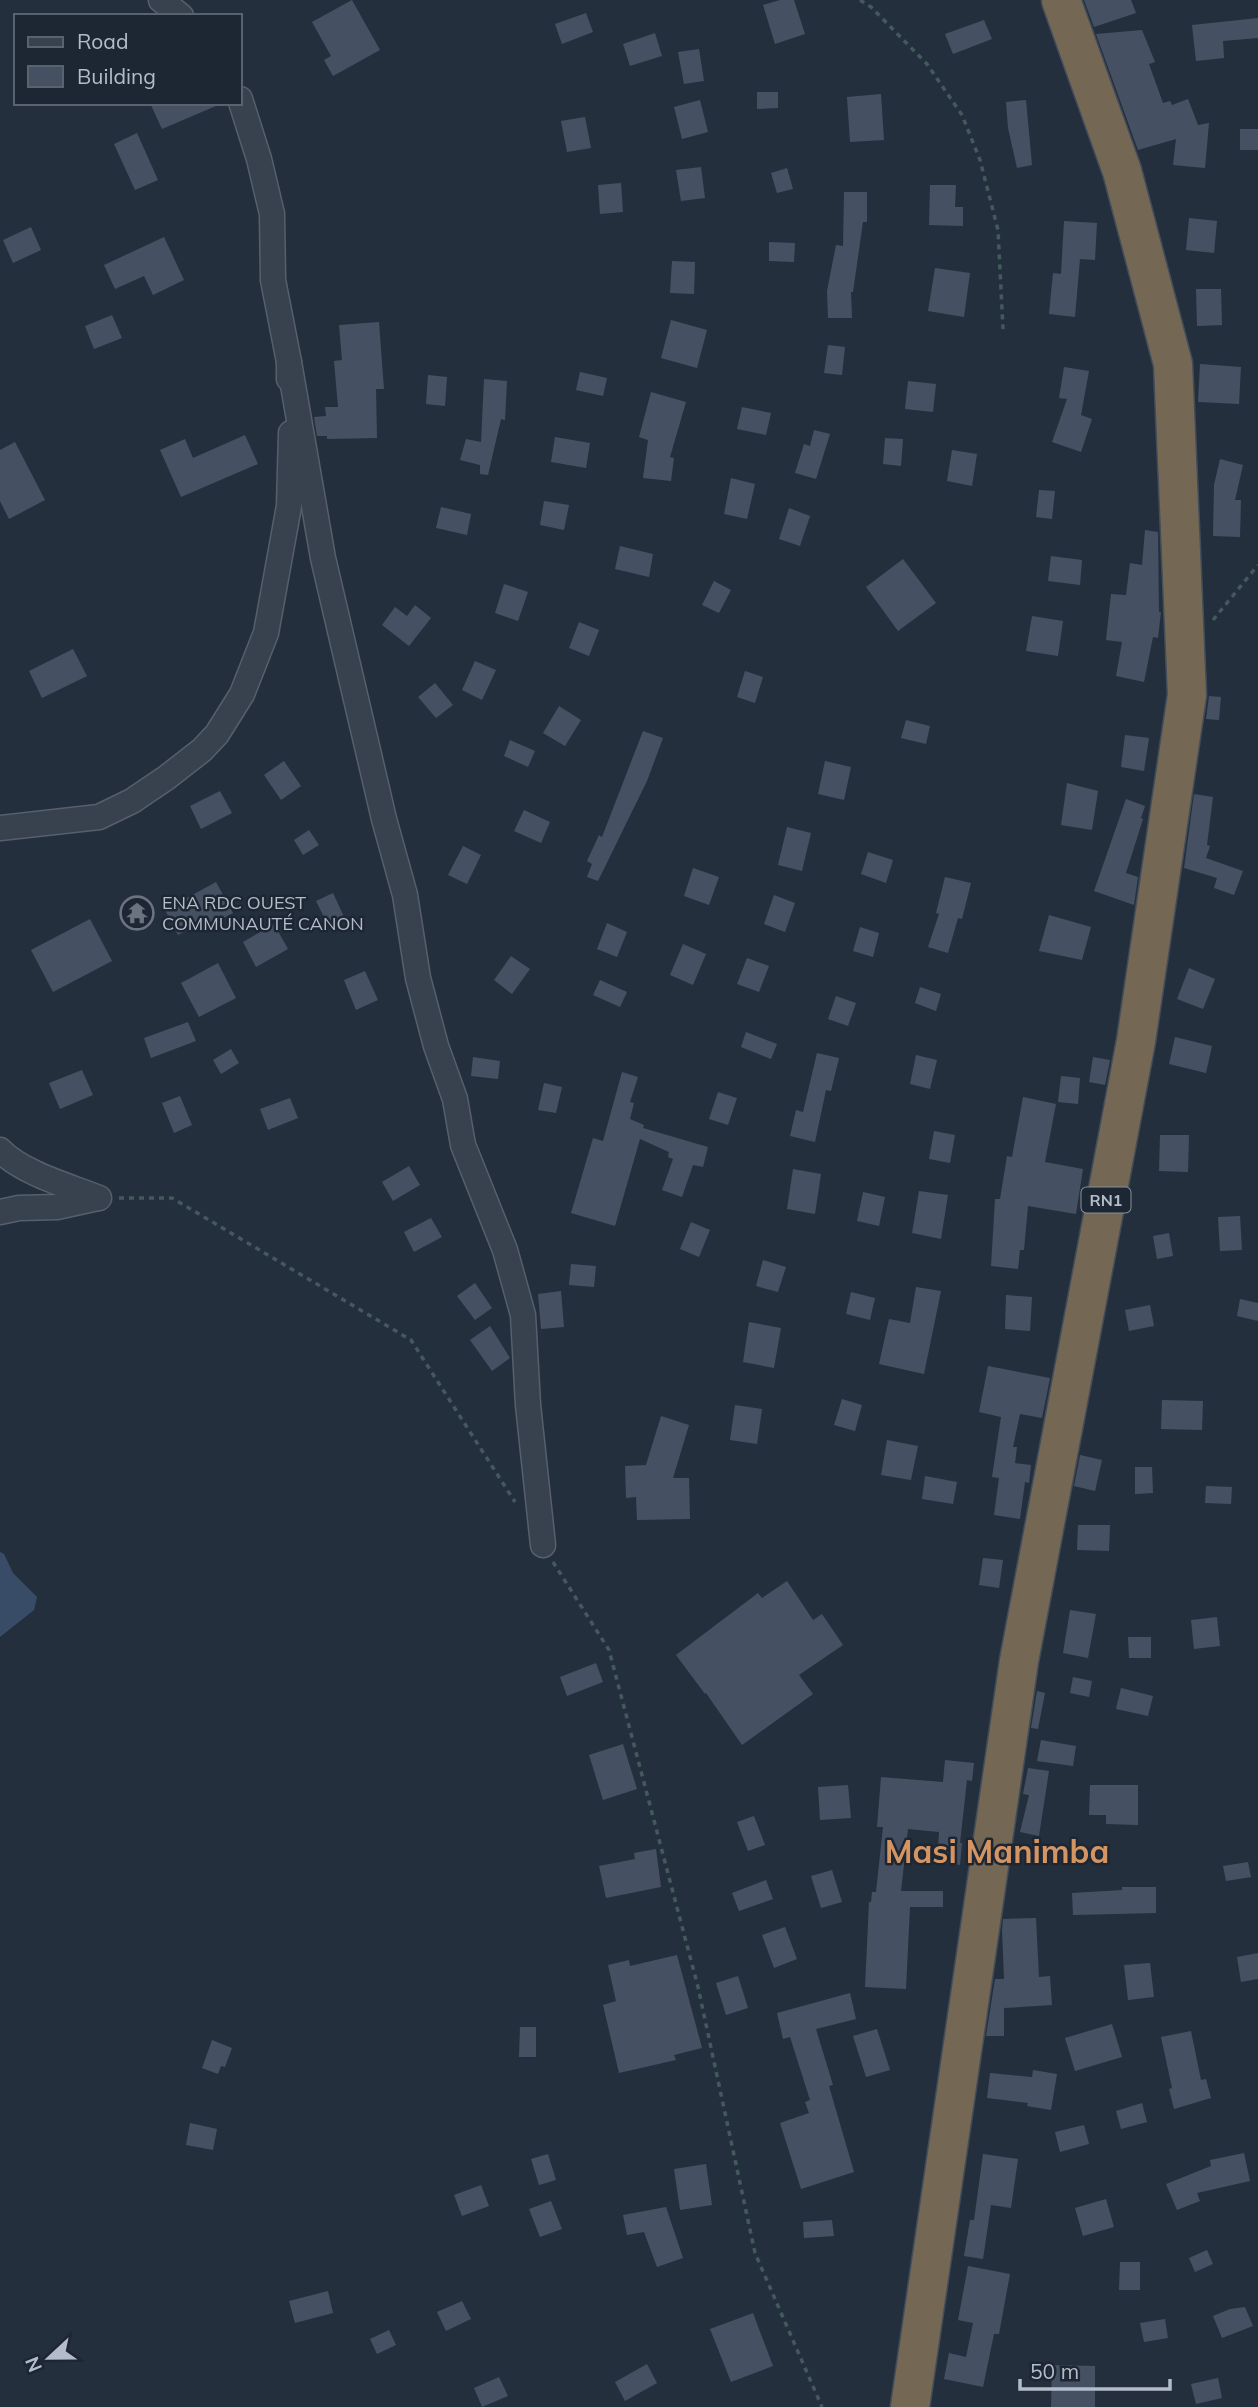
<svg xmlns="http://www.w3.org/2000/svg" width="1258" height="2407" font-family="Mulish,sans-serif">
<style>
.water{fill:#394c67}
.building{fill:#455162}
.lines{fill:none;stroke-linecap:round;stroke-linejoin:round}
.street-casing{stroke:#565f6c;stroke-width:27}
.highway-casing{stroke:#434c59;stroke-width:41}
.path{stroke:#44595c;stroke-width:3.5;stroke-dasharray:5 5;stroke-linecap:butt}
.street{stroke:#38414e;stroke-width:24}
.highway{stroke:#746855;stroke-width:38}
.labels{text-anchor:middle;stroke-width:5;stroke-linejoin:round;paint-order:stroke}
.shield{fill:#1d2633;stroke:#878f9c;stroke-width:2}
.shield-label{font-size:16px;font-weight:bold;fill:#b4bcc9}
.poi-label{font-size:18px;fill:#b4bcc9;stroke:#1d2633;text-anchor:start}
.town-label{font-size:32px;font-weight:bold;fill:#d59563;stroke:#1d2633}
</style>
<rect width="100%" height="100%" fill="#242f3e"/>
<!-- water -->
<path class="water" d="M 0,1552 L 4,1554 L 13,1573 L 37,1597 L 34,1610 L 0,1637 Z"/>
<!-- building -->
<g class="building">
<path d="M 352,0 L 380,50 L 333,76 L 324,60 L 331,56 L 312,22 Z"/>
<path d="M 780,0 L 794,0 L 805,34 L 775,44 L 763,5 Z"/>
<path d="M 1084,0 L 1131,0 L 1136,13 L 1094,27 Z"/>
<path d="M 586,13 L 593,32 L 562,44 L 555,24 Z"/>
<path d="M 1258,18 L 1258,38 L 1223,41 L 1224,58 L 1196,61 L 1192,25 Z"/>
<path d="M 984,20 L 992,39 L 953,54 L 945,34 Z"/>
<path d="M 1142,30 L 1155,62 L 1149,64 L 1163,103 L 1170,101 L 1172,105 L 1188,99 L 1198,125 L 1209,123 L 1205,168 L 1173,165 L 1176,139 L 1138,150 L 1096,34 Z"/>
<path d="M 655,33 L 662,56 L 630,66 L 623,44 Z"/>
<path d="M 699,49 L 704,81 L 684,84 L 678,52 Z"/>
<path d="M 757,92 L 778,92 L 778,108 L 757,109 Z"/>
<path d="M 881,94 L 884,140 L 850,142 L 847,97 Z"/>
<path d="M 700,100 L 708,132 L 682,139 L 674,107 Z"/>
<path d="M 1026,100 L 1032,165 L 1017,168 L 1008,128 L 1006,102 Z"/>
<path d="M 150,103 L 223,103 L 162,129 Z"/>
<path d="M 585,117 L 591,148 L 567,152 L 561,121 Z"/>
<rect x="1240" y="129" width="18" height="21"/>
<path d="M 137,133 L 158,180 L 135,190 L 114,144 Z"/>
<path d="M 701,167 L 705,198 L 681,201 L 676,170 Z"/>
<path d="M 787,168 L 793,189 L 777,193 L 771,173 Z"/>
<path d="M 621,183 L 623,212 L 600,214 L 598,185 Z"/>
<path d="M 930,185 L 956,185 L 955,207 L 963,207 L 963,226 L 929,225 Z"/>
<path d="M 844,192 L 867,192 L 867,222 L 863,222 L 853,292 L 851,292 L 852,318 L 828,318 L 827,291 L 836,245 L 843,246 Z"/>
<path d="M 1189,218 L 1217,221 L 1214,253 L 1186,250 Z"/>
<path d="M 1064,221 L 1097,223 L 1095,260 L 1080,259 L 1075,317 L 1049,314 L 1053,273 L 1061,274 Z"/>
<path d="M 31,227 L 41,250 L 13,263 L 3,240 Z"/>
<path d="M 164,237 L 184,280 L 153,295 L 144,276 L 115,289 L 104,265 Z"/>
<path d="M 769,242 L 795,243 L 794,262 L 769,261 Z"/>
<path d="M 672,261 L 695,262 L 694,294 L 670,293 Z"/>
<path d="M 935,268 L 970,273 L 964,317 L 928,311 Z"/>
<path d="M 1196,289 L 1221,289 L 1222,325 L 1197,326 Z"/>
<path d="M 112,315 L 122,338 L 94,349 L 85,326 Z"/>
<path d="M 671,320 L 707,330 L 697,368 L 661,358 Z"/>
<path d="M 379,322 L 384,389 L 376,389 L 377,438 L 327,439 L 327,436 L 317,436 L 314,417 L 326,416 L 325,407 L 338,407 L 334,361 L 342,360 L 339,325 Z"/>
<path d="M 828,345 L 845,347 L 842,375 L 824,373 Z"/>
<path d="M 1200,364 L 1241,367 L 1239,404 L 1198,402 Z"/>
<path d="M 1064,367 L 1089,371 L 1081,415 L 1092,419 L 1081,452 L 1052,442 L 1067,399 L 1059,398 Z"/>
<path d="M 580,372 L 607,378 L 603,396 L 576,390 Z"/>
<path d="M 428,375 L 447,377 L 445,406 L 426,404 Z"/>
<path d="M 484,379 L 507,381 L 505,420 L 501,419 L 488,475 L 480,474 L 480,465 L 460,460 L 466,439 L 481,442 Z"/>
<path d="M 908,381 L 936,384 L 933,412 L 905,409 Z"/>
<path d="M 651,392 L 686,402 L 670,457 L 674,458 L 671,481 L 643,478 L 648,440 L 639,437 Z"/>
<path d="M 742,407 L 771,413 L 766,435 L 737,429 Z"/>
<path d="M 814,430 L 830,434 L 816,479 L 795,473 L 804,444 L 810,446 Z"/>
<path d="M 245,435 L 258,464 L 181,497 L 160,450 L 185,439 L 193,458 Z"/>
<path d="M 555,437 L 590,443 L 586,468 L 551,462 Z"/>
<path d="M 885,438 L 903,439 L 901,466 L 883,464 Z"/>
<path d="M 15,442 L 45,500 L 9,519 L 0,501 L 0,450 Z"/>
<path d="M 952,450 L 977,454 L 972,486 L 947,481 Z"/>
<path d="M 1220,459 L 1243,465 L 1235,500 L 1241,500 L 1240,537 L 1213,536 L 1214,485 Z"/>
<path d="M 731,478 L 755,484 L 747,519 L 724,514 Z"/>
<path d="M 1039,490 L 1055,491 L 1052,519 L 1036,517 Z"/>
<path d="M 544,501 L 569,505 L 564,530 L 540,525 Z"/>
<path d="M 441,507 L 471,514 L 467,535 L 436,528 Z"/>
<path d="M 789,508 L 810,516 L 800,546 L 779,539 Z"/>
<path d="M 1145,530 L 1158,532 L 1159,612 L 1161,612 L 1158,638 L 1153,637 L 1144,682 L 1116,676 L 1122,642 L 1106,640 L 1111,594 L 1126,595 L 1130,563 L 1142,565 Z"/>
<path d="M 620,546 L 653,554 L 649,577 L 615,569 Z"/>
<path d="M 1051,556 L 1082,560 L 1080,585 L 1048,581 Z"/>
<path d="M 903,559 L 936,603 L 898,631 L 866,587 Z"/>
<path d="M 714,581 L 731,590 L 719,613 L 702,605 Z"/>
<path d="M 504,584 L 528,592 L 518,621 L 495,613 Z"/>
<path d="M 415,605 L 431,618 L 409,646 L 382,625 L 395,607 L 407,616 Z"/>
<path d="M 1032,616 L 1063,621 L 1058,656 L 1026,651 Z"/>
<path d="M 579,622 L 599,630 L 589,656 L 569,648 Z"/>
<path d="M 73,649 L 87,676 L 42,698 L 29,671 Z"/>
<path d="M 475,661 L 496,670 L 482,700 L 462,690 Z"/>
<path d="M 745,671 L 763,677 L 755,703 L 737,697 Z"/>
<path d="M 435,683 L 453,705 L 436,718 L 418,697 Z"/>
<path d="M 1209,696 L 1221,697 L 1219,720 L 1206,719 Z"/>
<path d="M 559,706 L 581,720 L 565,746 L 543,733 Z"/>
<path d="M 906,720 L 930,726 L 926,744 L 901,738 Z"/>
<path d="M 643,731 L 663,738 L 647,781 L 598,881 L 587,877 L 592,864 L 587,861 L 599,835 L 602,837 Z"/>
<path d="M 1125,735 L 1149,738 L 1144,771 L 1121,767 Z"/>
<path d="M 510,740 L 535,751 L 528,767 L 504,756 Z"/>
<path d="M 284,761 L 301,786 L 281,800 L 264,775 Z"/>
<path d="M 825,761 L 851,767 L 844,800 L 818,794 Z"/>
<path d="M 1067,783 L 1098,791 L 1092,830 L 1061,825 Z"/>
<path d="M 220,791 L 232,813 L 201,829 L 190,806 Z"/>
<path d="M 1194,794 L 1213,797 L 1207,845 L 1210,846 L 1206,858 L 1243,871 L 1234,895 L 1214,888 L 1217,878 L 1184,868 Z"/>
<path d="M 1126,799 L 1145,806 L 1141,818 L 1143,819 L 1126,873 L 1138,877 L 1134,905 L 1094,891 Z"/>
<path d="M 524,810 L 550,822 L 541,843 L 514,831 Z"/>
<path d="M 787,827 L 811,833 L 802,871 L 778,865 Z"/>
<path d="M 309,830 L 319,845 L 303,855 L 294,840 Z"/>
<path d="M 463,846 L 481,855 L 467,884 L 448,875 Z"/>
<path d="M 868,852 L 893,860 L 886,883 L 861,874 Z"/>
<path d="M 693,868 L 719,877 L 709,905 L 684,896 Z"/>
<path d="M 945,877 L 971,883 L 962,919 L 958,918 L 948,953 L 928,947 L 939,914 L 936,913 Z"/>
<path d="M 216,882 L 233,913 L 211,925 L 208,920 L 178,935 L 165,910 Z"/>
<path d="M 333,893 L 345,919 L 329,927 L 316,901 Z"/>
<path d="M 774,895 L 795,903 L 785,932 L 764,924 Z"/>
<path d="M 1049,915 L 1091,927 L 1082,960 L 1039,951 Z"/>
<path d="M 90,919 L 112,961 L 53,992 L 31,950 Z"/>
<path d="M 607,923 L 627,932 L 617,957 L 597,949 Z"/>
<path d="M 274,924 L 288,949 L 256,967 L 243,942 Z"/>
<path d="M 860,927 L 879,933 L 873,957 L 853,951 Z"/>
<path d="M 683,944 L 706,954 L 693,985 L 670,975 Z"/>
<path d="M 511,956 L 530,969 L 512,994 L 494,980 Z"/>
<path d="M 747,958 L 769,966 L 759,992 L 737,984 Z"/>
<path d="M 218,963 L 236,998 L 199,1017 L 181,983 Z"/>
<path d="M 1189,968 L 1215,979 L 1203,1009 L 1177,999 Z"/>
<path d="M 365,971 L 378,1000 L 356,1010 L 344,980 Z"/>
<path d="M 600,980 L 627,992 L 620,1007 L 593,995 Z"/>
<path d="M 920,987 L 941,994 L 936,1011 L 915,1003 Z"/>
<path d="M 836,996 L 856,1003 L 848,1026 L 828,1019 Z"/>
<path d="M 188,1022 L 196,1041 L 151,1058 L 144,1038 Z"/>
<path d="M 746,1032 L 777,1044 L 771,1059 L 741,1047 Z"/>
<path d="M 1175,1037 L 1212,1046 L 1206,1073 L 1169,1064 Z"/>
<path d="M 231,1049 L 239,1063 L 221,1074 L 213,1060 Z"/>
<path d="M 817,1053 L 839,1058 L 831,1091 L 826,1090 L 815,1142 L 790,1136 L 796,1110 L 803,1112 Z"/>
<path d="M 916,1055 L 937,1060 L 930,1089 L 910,1084 Z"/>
<path d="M 473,1057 L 500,1061 L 498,1079 L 471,1076 Z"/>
<path d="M 1093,1057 L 1110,1060 L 1105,1085 L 1089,1082 Z"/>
<path d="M 82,1070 L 93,1095 L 60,1109 L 49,1083 Z"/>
<path d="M 622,1072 L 638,1077 L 630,1102 L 634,1103 L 630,1119 L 644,1125 L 643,1128 L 708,1147 L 703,1167 L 693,1165 L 682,1197 L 662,1190 L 673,1159 L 668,1157 L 669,1152 L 640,1139 L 615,1226 L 571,1213 L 593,1138 L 603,1141 Z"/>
<path d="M 1061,1076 L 1080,1078 L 1078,1104 L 1058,1102 Z"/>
<path d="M 544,1083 L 562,1087 L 556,1113 L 538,1110 Z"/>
<path d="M 718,1092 L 737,1098 L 728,1125 L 709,1119 Z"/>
<path d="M 180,1096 L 192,1125 L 174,1133 L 162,1103 Z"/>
<path d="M 1023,1097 L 1056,1104 L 1045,1162 L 1083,1169 L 1076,1214 L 1028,1206 L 1024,1250 L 1020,1250 L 1018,1269 L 991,1266 L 995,1199 L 1000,1199 L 1007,1156 L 1012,1157 Z"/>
<path d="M 290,1098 L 298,1118 L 268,1130 L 260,1109 Z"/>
<path d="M 934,1131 L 955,1135 L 950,1163 L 929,1159 Z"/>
<path d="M 1160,1135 L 1189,1135 L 1188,1172 L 1159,1171 Z"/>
<path d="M 409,1166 L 420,1185 L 393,1201 L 382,1182 Z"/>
<path d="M 793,1169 L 821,1174 L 815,1214 L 787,1209 Z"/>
<path d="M 919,1191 L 948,1195 L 941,1239 L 912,1233 Z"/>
<path d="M 863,1192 L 885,1197 L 879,1226 L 857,1221 Z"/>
<path d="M 1240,1216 L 1242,1250 L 1220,1251 L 1218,1217 Z"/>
<path d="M 431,1218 L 442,1237 L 414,1252 L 404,1232 Z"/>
<path d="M 691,1222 L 710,1230 L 699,1257 L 680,1249 Z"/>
<path d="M 1169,1233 L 1173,1256 L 1157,1259 L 1153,1236 Z"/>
<path d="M 763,1260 L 786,1267 L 778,1292 L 756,1286 Z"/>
<path d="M 571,1264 L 596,1266 L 594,1287 L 569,1285 Z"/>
<path d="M 475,1283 L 492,1308 L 475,1320 L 457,1296 Z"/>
<path d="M 916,1287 L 941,1291 L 924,1374 L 879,1364 L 889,1319 L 910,1323 Z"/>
<path d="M 561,1291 L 564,1327 L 541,1329 L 538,1294 Z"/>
<path d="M 851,1292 L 875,1298 L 870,1320 L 846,1314 Z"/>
<path d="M 1006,1295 L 1032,1297 L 1030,1331 L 1005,1329 Z"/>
<path d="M 1240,1299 L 1258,1303 L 1258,1321 L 1237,1316 Z"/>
<path d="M 1150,1305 L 1154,1326 L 1129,1331 L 1125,1310 Z"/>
<path d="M 749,1322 L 781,1328 L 774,1368 L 743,1362 Z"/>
<path d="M 490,1326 L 510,1358 L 492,1371 L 470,1340 Z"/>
<path d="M 988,1366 L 1050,1378 L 1042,1418 L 1020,1414 L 1013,1447 L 1017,1447 L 1015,1463 L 1031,1465 L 1029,1483 L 1025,1482 L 1020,1519 L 994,1515 L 999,1478 L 992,1477 L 1001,1417 L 979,1412 Z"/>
<path d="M 842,1399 L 862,1405 L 855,1431 L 834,1425 Z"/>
<path d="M 1162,1400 L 1203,1401 L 1202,1430 L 1161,1429 Z"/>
<path d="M 735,1405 L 762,1409 L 757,1444 L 730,1440 Z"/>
<path d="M 661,1416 L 689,1425 L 673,1478 L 689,1478 L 690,1519 L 637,1520 L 636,1497 L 626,1498 L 625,1466 L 646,1465 Z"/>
<path d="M 887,1440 L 918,1446 L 911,1480 L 881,1475 Z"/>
<path d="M 1080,1455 L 1102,1460 L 1095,1491 L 1074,1486 Z"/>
<path d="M 1135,1467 L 1152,1467 L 1153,1493 L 1135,1494 Z"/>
<path d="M 925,1476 L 957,1482 L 953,1504 L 922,1499 Z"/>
<path d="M 1206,1486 L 1232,1487 L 1231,1504 L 1205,1503 Z"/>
<path d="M 1078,1525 L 1110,1525 L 1109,1551 L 1077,1550 Z"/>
<path d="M 983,1558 L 1003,1560 L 999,1588 L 979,1585 Z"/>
<path d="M 787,1581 L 813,1620 L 822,1614 L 843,1645 L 799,1675 L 813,1694 L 742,1745 L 706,1693 L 705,1694 L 676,1655 L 758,1593 L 762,1598 Z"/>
<path d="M 1070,1610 L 1096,1614 L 1088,1658 L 1063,1653 Z"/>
<path d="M 1217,1617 L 1220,1646 L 1194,1649 L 1191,1620 Z"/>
<path d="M 1128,1637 L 1151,1637 L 1151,1658 L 1129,1658 Z"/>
<path d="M 596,1663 L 603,1682 L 567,1696 L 560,1677 Z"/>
<path d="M 1073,1677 L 1092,1681 L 1089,1697 L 1070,1693 Z"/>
<path d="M 1121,1688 L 1153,1696 L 1148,1716 L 1116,1709 Z"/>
<path d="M 1037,1691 L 1045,1693 L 1038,1729 L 1031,1728 Z"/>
<path d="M 1041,1740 L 1076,1746 L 1073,1766 L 1037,1761 Z"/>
<path d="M 623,1744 L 637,1789 L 603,1800 L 589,1755 Z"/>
<path d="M 945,1760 L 974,1763 L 972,1781 L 967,1780 L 960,1843 L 962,1843 L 960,1865 L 937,1862 L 939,1832 L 908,1829 L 901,1891 L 943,1891 L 943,1907 L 910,1907 L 906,1989 L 865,1987 L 869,1902 L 871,1902 L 872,1892 L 876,1892 L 883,1827 L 877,1827 L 881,1777 L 943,1782 Z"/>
<path d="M 1028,1768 L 1049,1771 L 1039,1836 L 1020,1832 L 1029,1795 L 1023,1794 Z"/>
<path d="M 848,1785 L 851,1818 L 820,1820 L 818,1787 Z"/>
<path d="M 1090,1785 L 1138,1785 L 1138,1825 L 1106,1824 L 1106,1815 L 1089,1815 Z"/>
<path d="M 754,1816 L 765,1845 L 748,1851 L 737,1822 Z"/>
<path d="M 656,1849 L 661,1887 L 606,1898 L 599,1866 L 635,1859 L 634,1853 Z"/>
<path d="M 1248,1862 L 1251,1877 L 1226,1881 L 1223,1866 Z"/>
<path d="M 832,1870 L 842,1902 L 821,1908 L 811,1876 Z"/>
<path d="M 766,1880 L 773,1899 L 739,1911 L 732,1893 Z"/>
<path d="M 1122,1887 L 1156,1887 L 1156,1913 L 1073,1915 L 1072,1893 L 1122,1890 Z"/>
<path d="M 1036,1918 L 1039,1977 L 1050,1976 L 1052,2005 L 1004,2008 L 1004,2036 L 986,2036 L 995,1979 L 1004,1979 L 1002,1930 L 1003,1919 Z"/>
<path d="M 785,1927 L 797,1959 L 774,1968 L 762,1935 Z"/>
<path d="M 1258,1953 L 1258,1979 L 1241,1982 L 1237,1957 Z"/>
<path d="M 677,1955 L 702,2048 L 674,2055 L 676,2060 L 619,2073 L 603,2005 L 616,2001 L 608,1965 L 629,1960 L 630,1966 Z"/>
<path d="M 1150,1963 L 1154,1997 L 1128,2000 L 1124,1965 Z"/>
<path d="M 738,1976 L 748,2008 L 726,2015 L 716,1983 Z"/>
<path d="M 850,1993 L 856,2019 L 816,2029 L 833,2085 L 829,2086 L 854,2172 L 801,2189 L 780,2123 L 809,2113 L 805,2102 L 810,2100 L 790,2037 L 783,2039 L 777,2013 Z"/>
<path d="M 1112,2024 L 1122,2057 L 1075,2071 L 1065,2038 Z"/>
<path d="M 520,2027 L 536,2027 L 536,2057 L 519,2057 Z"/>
<path d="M 877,2029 L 890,2070 L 866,2077 L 853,2036 Z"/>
<path d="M 1191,2031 L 1201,2080 L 1206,2079 L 1211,2098 L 1174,2109 L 1169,2089 L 1172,2088 L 1161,2037 Z"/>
<path d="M 212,2040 L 232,2048 L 225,2067 L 221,2066 L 218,2074 L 202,2068 Z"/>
<path d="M 1033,2070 L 1057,2074 L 1051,2110 L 1027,2106 L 1028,2103 L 987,2098 L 990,2073 L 1032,2077 Z"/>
<path d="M 1142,2103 L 1147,2122 L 1121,2129 L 1116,2111 Z"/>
<path d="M 190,2123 L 217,2129 L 213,2150 L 186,2145 Z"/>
<path d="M 1084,2125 L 1089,2144 L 1060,2152 L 1055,2132 Z"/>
<path d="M 1244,2153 L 1250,2181 L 1197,2193 L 1200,2201 L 1177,2210 L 1166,2184 L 1211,2166 L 1210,2160 Z"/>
<path d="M 548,2154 L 556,2180 L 539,2185 L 531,2159 Z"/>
<path d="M 983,2154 L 1018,2159 L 1011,2208 L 991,2205 L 983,2259 L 964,2256 L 970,2220 L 974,2220 Z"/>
<path d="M 706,2164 L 712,2205 L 680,2210 L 674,2169 Z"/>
<path d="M 481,2185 L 489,2206 L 462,2216 L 454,2195 Z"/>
<path d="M 1106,2199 L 1114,2227 L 1083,2236 L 1075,2208 Z"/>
<path d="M 551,2201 L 562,2229 L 540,2237 L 529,2209 Z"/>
<path d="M 666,2207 L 683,2258 L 657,2267 L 644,2232 L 627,2235 L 623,2215 Z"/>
<path d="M 832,2220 L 834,2236 L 804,2238 L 803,2222 Z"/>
<path d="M 1207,2250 L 1213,2264 L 1195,2272 L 1189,2258 Z"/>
<path d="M 1120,2262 L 1140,2262 L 1140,2290 L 1119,2290 Z"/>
<path d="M 968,2266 L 1010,2274 L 999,2334 L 994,2334 L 983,2387 L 944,2379 L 949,2353 L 966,2357 L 973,2323 L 958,2320 Z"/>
<path d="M 328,2291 L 333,2313 L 295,2323 L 289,2301 Z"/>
<path d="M 462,2301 L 471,2319 L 446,2331 L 437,2312 Z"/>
<path d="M 1245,2307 L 1253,2326 L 1222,2338 L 1213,2316 L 1230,2309 Z"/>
<path d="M 753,2313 L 773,2366 L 731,2382 L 710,2329 Z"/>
<path d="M 1165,2319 L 1168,2338 L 1144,2342 L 1140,2323 Z"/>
<path d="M 389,2330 L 396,2345 L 377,2354 L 370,2339 Z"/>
<path d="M 647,2364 L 657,2383 L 625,2401 L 615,2382 Z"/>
<path d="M 1052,2365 L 1095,2366 L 1095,2407 L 1051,2407 Z"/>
<path d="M 499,2377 L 508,2396 L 482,2407 L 474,2388 Z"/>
<path d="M 1218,2378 L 1222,2398 L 1196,2404 L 1191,2384 Z"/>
</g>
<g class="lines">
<defs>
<g id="street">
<path d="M 161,0 L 181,16"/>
<path d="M 240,99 L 259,159 L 272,214 L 273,280 L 289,362 L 289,379"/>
<path d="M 289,362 L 323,558 L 384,819 L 405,895 L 418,978 L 436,1046 L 455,1099 L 463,1145 L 505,1250 L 523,1315 L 528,1405 L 543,1545"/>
<path d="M 0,828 L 99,817 L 132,801 L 166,778 L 202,750 L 217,734 L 242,694 L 266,633 L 289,506 L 291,433"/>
<path d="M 0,1150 C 22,1173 69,1186 99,1198"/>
<path d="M 0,1212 L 19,1208 L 57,1207 L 98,1198"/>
</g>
<path id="highway" d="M 910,2407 L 1019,1661 L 1136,1041 L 1187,695 L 1173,364 L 1122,171 L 1061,0"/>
</defs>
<!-- street casing -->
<use href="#street" class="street-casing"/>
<!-- highway casing -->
<use href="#highway" class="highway-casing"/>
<!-- path -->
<g class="path">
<path d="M 860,0 L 871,7 L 927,64 L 962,115 L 980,160 L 998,230 L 1003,329"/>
<path d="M 1213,620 L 1258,565"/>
<path d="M 119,1198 L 172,1198 L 411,1340 L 515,1502"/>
<path d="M 553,1562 L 609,1650 L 698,1987 L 755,2253 L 822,2407"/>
</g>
<!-- street -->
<use href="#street" class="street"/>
<!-- highway -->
<use href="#highway" class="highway"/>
</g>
<!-- icons -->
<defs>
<symbol id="temple-ring" viewBox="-11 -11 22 22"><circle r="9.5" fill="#1d2633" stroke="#6b7280" stroke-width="1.5"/><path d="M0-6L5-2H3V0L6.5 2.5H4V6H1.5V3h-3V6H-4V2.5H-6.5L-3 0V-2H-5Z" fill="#6b7280"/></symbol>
</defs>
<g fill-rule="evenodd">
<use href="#temple-ring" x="118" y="894" width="38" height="38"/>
</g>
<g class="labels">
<!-- shield labels -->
<rect class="shield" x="1081.5" y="1187.5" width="49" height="25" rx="5"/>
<g class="shield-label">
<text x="1106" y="1206">RN1</text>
</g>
<!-- poi labels -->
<g class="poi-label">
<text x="162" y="909">ENA RDC OUEST<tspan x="162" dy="21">COMMUNAUTÉ CANON</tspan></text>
</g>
<!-- town labels -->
<g class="town-label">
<text x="997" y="1863">Masi Manimba</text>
</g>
</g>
<!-- legend -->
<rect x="14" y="14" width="228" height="91" fill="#1d2633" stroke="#59626f" stroke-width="2"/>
<rect x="28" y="37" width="35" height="10" fill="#38414e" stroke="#59626f" stroke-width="2"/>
<text x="77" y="49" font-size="21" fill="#b4bcc9">Road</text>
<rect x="28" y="66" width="35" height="21" fill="#455162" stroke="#59626f" stroke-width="2"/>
<text x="77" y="84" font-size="21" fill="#b4bcc9">Building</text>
<!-- north arrow -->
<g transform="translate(49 2358) rotate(248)" stroke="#1d2633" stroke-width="5" paint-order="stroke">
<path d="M0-5L12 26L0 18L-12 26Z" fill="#b4bcc9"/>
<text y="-10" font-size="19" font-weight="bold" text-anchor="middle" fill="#b4bcc9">N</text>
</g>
<!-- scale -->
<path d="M1020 2379v10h150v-10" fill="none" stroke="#b4bcc9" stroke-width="3.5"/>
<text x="1030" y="2379" font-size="21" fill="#b4bcc9" stroke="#1d2633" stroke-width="5" paint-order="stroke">50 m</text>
</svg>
